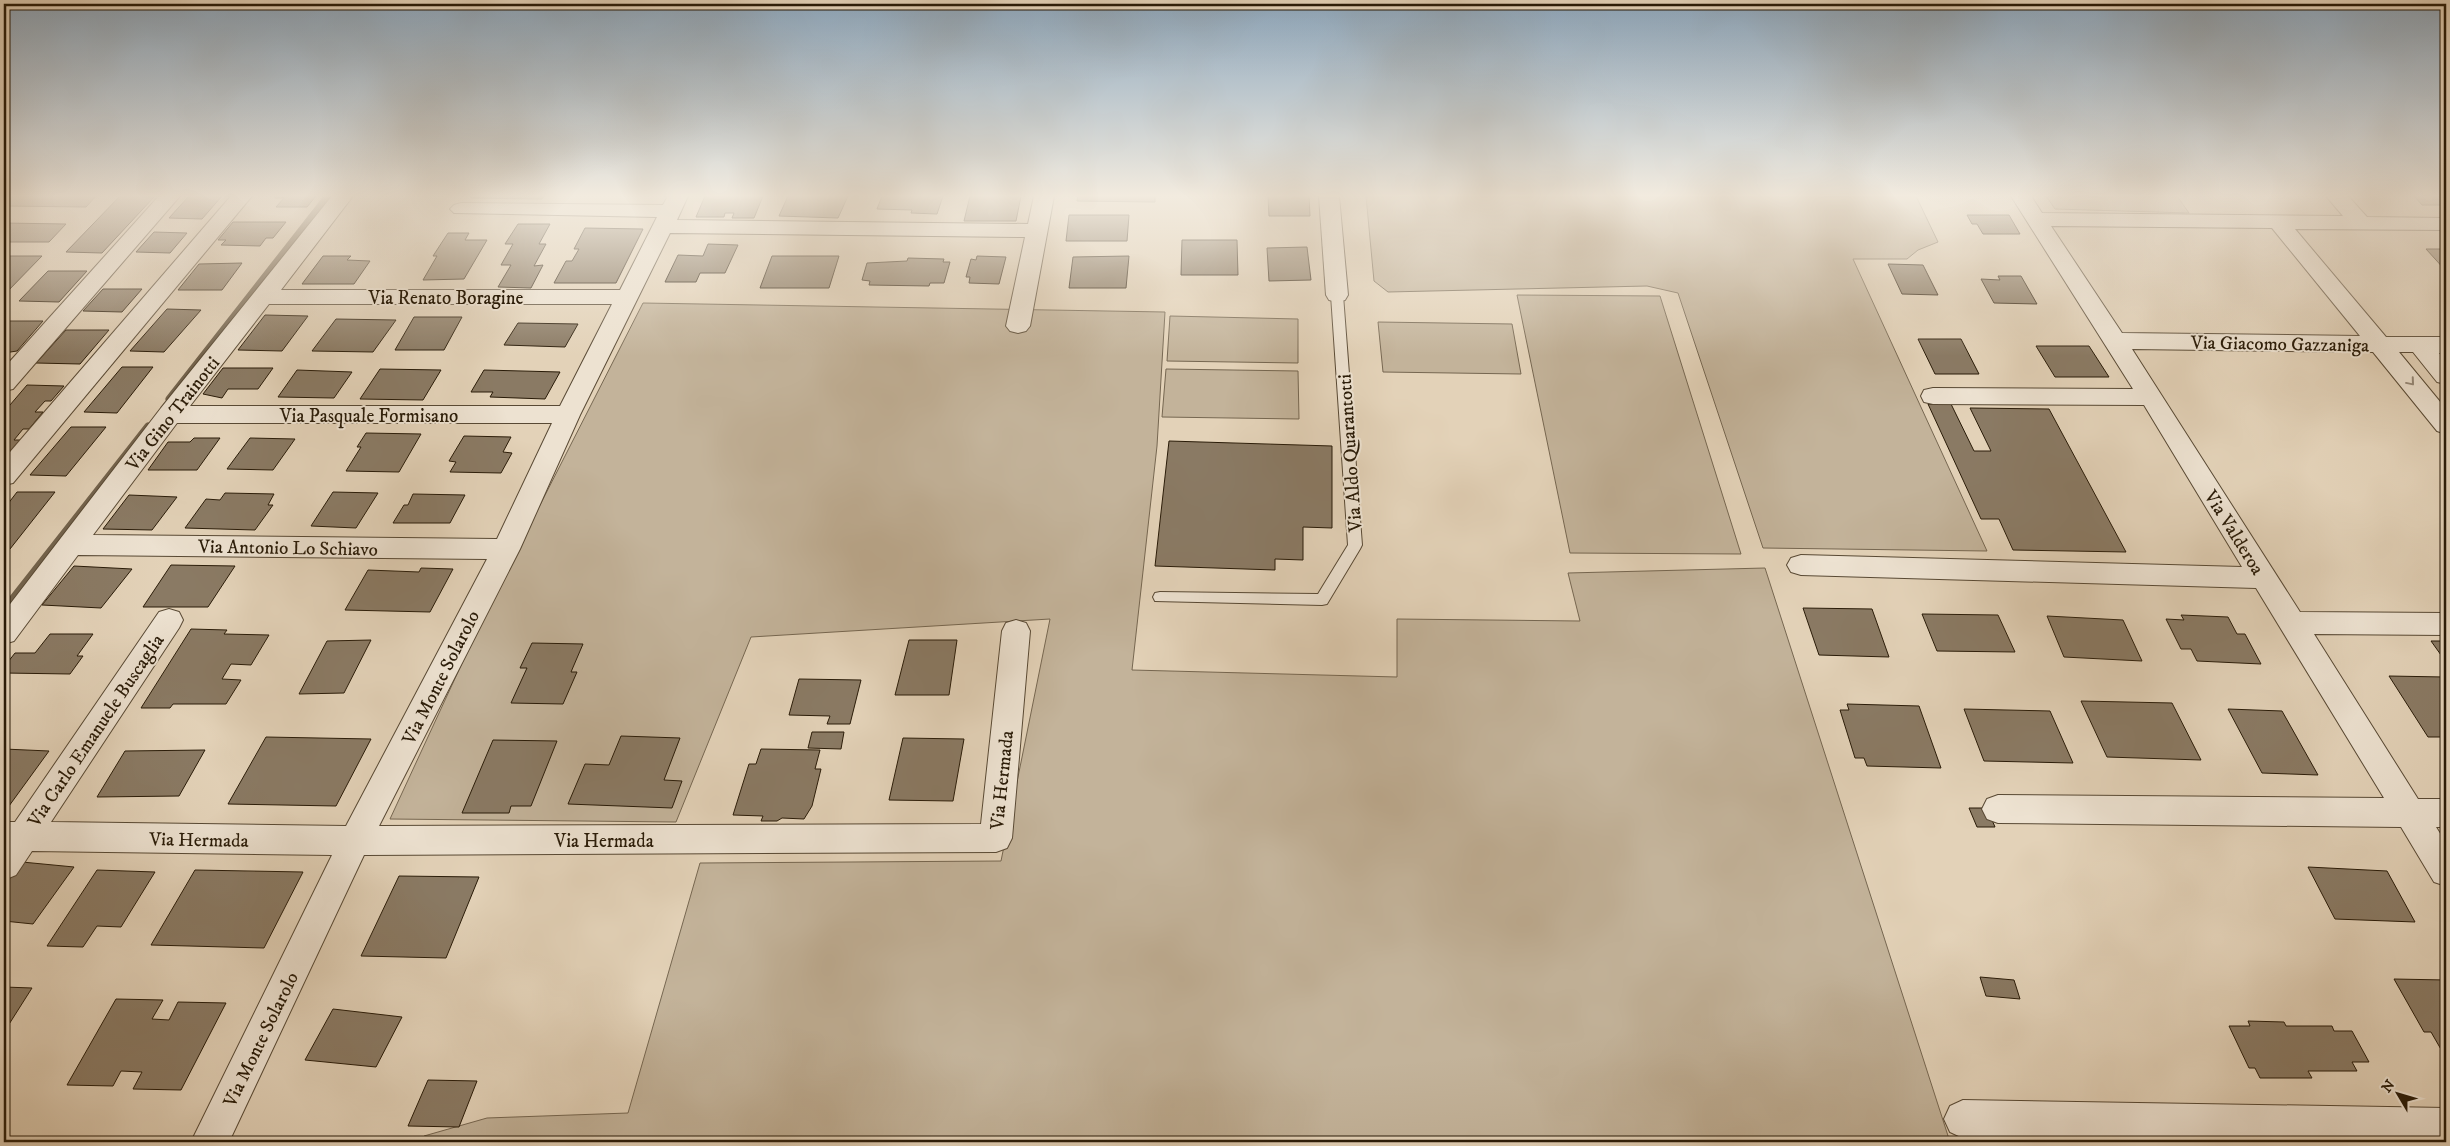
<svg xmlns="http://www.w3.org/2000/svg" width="2450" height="1146" font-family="'IM FELL DW Pica',serif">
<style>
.green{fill:#c3b39a;stroke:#766751}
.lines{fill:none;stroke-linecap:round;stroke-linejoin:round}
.stream-far1{stroke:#73644e;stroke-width:7}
.stream{stroke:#73644e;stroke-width:9}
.building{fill:#8a7a64;stroke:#291b08}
.service-casing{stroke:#584934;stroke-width:2}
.minor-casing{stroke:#584934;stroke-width:2}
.service{fill:#ede2d1;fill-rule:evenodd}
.minor{fill:#ede2d1;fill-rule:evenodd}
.oneway{stroke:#958877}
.labels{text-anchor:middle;stroke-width:4;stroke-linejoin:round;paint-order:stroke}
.street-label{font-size:19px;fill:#291b08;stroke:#ede2d1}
</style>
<rect width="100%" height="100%" fill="#e3d2b8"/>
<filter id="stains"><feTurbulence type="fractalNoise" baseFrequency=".004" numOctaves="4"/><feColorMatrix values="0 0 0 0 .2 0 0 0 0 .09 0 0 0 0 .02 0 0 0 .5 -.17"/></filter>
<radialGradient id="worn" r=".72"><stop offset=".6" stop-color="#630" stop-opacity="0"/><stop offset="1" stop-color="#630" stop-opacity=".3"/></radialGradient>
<!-- green -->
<g class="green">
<path d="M 1366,196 L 1916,196 L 1938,242 L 1918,250 L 1907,259 L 1853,259 L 1987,551 L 1763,548 L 1678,293 L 1647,286 L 1388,292 L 1374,281 Z"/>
<path d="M 2046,196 L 2177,196 L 2189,213 L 2055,209 Z"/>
<path d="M 1517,295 L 1660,296 L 1741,554 L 1570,553 Z"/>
<path d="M 643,303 L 1165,312 L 1157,446 L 1132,670 L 1397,677 L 1397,619 L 1580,621 L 1568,573 L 1765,568 L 1950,1142 L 422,1142 L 424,1136 L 487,1118 L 628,1113 L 700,863 L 1001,861 L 1050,619 L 751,637 L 676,822 L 390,819 L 489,605 Z"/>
<path d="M 1170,316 L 1298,319 L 1298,363 L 1167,361 Z"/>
<path d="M 1378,322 L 1512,324 L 1521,374 L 1383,372 Z"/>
<path d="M 1166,369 L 1298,371 L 1299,419 L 1162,417 Z"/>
</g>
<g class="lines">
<!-- stream-far1 -->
<g class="stream-far1">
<path d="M 169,399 L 328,196"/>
<path d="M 9,603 L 148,426"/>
</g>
<!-- stream -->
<path class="stream" d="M 4,609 L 10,602"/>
</g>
<!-- building -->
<g class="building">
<path d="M 11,196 L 96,196 L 86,207 L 4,206 Z"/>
<path d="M 120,196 L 155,196 L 102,253 L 66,252 Z"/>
<path d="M 189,196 L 222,196 L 202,219 L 169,218 Z"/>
<path d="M 276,196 L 316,196 L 307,207 L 276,207 L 284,198 L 275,198 Z"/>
<path d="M 472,196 L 544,196 L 542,199 L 471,198 Z"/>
<path d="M 705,196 L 763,196 L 754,218 L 732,218 L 734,213 L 725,213 L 724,217 L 696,217 Z"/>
<path d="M 788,196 L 848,196 L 838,218 L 779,216 Z"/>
<path d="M 882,196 L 943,196 L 937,214 L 911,213 L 912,210 L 877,209 Z"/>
<path d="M 970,196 L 1021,196 L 1016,221 L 964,221 Z"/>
<path d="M 1078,196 L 1155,196 L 1155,202 L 1077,201 Z"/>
<path d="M 1268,196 L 1309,196 L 1310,216 L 1269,216 Z"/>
<path d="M 2414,196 L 2446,196 L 2446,205 L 2422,205 Z"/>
<path d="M 1069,215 L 1129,215 L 1127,241 L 1066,241 Z"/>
<path d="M 1967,215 L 2009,215 L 2020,234 L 1983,234 L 1977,224 L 1972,224 Z"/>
<path d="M 233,222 L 286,222 L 273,238 L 266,238 L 260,246 L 221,245 L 226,240 L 218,240 Z"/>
<path d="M 4,223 L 66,224 L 49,242 L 4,242 Z"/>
<path d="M 518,224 L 550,224 L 539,244 L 546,244 L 534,266 L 543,265 L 531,288 L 498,287 L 511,265 L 501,265 L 513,244 L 505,244 Z"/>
<path d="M 585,228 L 643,229 L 616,283 L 554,283 L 566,261 L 572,261 L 579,249 L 574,249 Z"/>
<path d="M 154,232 L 187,233 L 170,253 L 136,252 Z"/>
<path d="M 448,233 L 469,233 L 465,240 L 487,240 L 464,279 L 423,280 L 437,256 L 433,256 Z"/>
<path d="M 1182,240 L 1237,240 L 1238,275 L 1181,275 Z"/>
<path d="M 708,244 L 738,245 L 725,273 L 700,273 L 696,282 L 665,282 L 678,255 L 703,256 Z"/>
<path d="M 1307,247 L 1311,280 L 1269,281 L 1267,248 Z"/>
<path d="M 2426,249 L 2446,249 L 2446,271 Z"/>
<path d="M 7,256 L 42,256 L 4,295 L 4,259 Z"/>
<path d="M 323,256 L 351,256 L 347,260 L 370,261 L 354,284 L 302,284 Z"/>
<path d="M 772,256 L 839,256 L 829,288 L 760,288 Z"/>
<path d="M 977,256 L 1006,257 L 999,284 L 969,283 L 970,277 L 966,277 L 971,259 L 976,260 Z"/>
<path d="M 1129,256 L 1126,288 L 1069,288 L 1073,257 Z"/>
<path d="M 908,258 L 944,259 L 943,262 L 950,262 L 944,283 L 930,283 L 929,286 L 869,285 L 870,281 L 862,280 L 867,263 L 907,261 Z"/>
<path d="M 242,263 L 222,290 L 178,290 L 199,264 Z"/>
<path d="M 1888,264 L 1923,265 L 1938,295 L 1902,294 Z"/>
<path d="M 48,271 L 87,271 L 59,302 L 19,301 Z"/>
<path d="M 1998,276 L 2021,276 L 2037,304 L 1994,303 L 1981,279 L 2000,280 Z"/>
<path d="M 103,289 L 142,289 L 122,312 L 83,311 Z"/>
<path d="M 167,309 L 201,310 L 164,352 L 130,351 Z"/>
<path d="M 265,315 L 308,316 L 282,351 L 238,350 Z"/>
<path d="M 414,317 L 462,317 L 444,350 L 395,350 Z"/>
<path d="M 336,319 L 396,320 L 373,352 L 312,351 Z"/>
<path d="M 7,321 L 43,321 L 17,351 L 4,353 L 4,325 Z"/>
<path d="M 518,323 L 578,324 L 565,347 L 504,345 Z"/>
<path d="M 66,330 L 109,330 L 80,364 L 36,363 Z"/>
<path d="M 1918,339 L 1961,339 L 1979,374 L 1935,374 Z"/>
<path d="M 2036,346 L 2089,346 L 2109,377 L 2055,377 Z"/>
<path d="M 122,367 L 153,367 L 117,413 L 84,412 Z"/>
<path d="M 223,368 L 273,368 L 258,389 L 228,389 L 222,398 L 203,394 Z"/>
<path d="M 380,369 L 441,370 L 423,400 L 360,399 Z"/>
<path d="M 297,370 L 352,372 L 334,398 L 278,397 Z"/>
<path d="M 484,370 L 560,372 L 545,399 L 490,397 L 493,392 L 471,392 Z"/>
<path d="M 27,385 L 64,386 L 51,401 L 45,401 L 35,412 L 43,412 L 29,429 L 23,429 L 14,440 L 21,440 L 4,460 L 4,412 Z"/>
<path d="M 1928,404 L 1951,404 L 1974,451 L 1991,451 L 1970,408 L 2049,409 L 2126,552 L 2013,550 L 1999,519 L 1981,519 Z"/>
<path d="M 71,427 L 106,427 L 66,476 L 30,475 Z"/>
<path d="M 366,433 L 421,434 L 399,472 L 346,471 L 361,447 L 357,447 Z"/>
<path d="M 464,436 L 511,437 L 503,452 L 512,453 L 501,473 L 450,472 L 456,462 L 449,461 Z"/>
<path d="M 194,438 L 220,438 L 197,470 L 148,470 L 168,442 L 190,442 Z"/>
<path d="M 250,438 L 295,439 L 273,470 L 227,469 Z"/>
<path d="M 1169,441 L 1332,446 L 1332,528 L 1303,527 L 1303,560 L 1275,559 L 1275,570 L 1155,566 Z"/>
<path d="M 17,492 L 55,492 L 10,549 L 4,549 L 4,509 Z"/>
<path d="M 333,492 L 378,493 L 356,528 L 311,526 Z"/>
<path d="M 225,493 L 274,494 L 268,505 L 273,505 L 255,530 L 185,528 L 206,499 L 220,500 Z"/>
<path d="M 413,494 L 465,495 L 450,523 L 393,523 L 404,505 L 408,505 Z"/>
<path d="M 129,495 L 177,497 L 152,530 L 103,529 Z"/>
<path d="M 171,565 L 235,566 L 208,607 L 143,607 Z"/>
<path d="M 74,566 L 132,569 L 101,608 L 42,605 Z"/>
<path d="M 421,568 L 453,569 L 430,612 L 345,610 L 368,570 L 419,572 Z"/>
<path d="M 1803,608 L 1872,609 L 1889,657 L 1819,655 Z"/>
<path d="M 1922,614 L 1998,615 L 2015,652 L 1937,651 Z"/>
<path d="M 2181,615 L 2228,617 L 2237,634 L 2245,634 L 2261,664 L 2197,661 L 2191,649 L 2181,649 L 2166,619 L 2184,620 Z"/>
<path d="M 2047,616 L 2123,620 L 2142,661 L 2064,657 Z"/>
<path d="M 191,629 L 227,630 L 224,634 L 269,635 L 251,665 L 231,664 L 222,679 L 241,680 L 226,704 L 173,704 L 170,708 L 141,708 Z"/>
<path d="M 50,634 L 93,634 L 77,656 L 83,656 L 70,674 L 4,673 L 4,667 L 15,653 L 35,653 Z"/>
<path d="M 371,640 L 344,693 L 299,694 L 327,641 Z"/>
<path d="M 909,640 L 957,640 L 949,695 L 895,695 Z"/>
<path d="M 2431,641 L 2446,641 L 2446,662 Z"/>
<path d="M 532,643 L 583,644 L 571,672 L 577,672 L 563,704 L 511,703 L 527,668 L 520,668 Z"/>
<path d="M 2389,676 L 2444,677 L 2446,680 L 2446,737 L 2428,737 Z"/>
<path d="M 799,679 L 861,680 L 850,724 L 827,724 L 830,716 L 789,715 Z"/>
<path d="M 2081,701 L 2172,703 L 2201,760 L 2107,757 Z"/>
<path d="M 1847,704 L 1919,706 L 1941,768 L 1867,766 L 1864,758 L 1855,758 L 1840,710 L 1849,710 Z"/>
<path d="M 1964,709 L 2050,711 L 2073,763 L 1984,761 Z"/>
<path d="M 2228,709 L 2282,711 L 2318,775 L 2262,773 Z"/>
<path d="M 812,732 L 844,732 L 841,749 L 808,748 Z"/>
<path d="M 621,736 L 680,738 L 664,780 L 682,781 L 672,808 L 568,804 L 585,764 L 609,765 Z"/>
<path d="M 266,737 L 371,739 L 336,806 L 228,804 Z"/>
<path d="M 903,738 L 964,739 L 953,801 L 889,800 Z"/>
<path d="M 493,740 L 557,741 L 531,806 L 511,806 L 509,813 L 462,813 Z"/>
<path d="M 4,749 L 49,751 L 9,806 L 4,806 Z"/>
<path d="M 761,749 L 820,750 L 815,769 L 821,769 L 812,806 L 804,819 L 782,818 L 777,821 L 761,821 L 763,816 L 733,815 L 749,764 L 756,764 Z"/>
<path d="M 205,750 L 179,796 L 97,797 L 125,751 Z"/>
<path d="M 1969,808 L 1987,808 L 1995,827 L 1977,827 Z"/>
<path d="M 22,862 L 74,867 L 33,924 L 4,921 L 4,886 Z"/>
<path d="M 2308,867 L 2387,871 L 2415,922 L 2335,919 Z"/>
<path d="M 97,870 L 155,872 L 121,927 L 97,926 L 83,947 L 47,946 Z"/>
<path d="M 195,870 L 303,872 L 264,948 L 151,945 Z"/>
<path d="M 399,876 L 479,877 L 446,958 L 361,956 Z"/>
<path d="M 1980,977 L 2014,980 L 2020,999 L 1986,996 Z"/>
<path d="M 2394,979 L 2446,980 L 2446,1058 L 2431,1032 L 2424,1032 Z"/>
<path d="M 4,987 L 32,988 L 6,1029 L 4,1029 Z"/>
<path d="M 116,999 L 163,1000 L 152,1019 L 169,1020 L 178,1002 L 226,1003 L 181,1090 L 133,1089 L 142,1072 L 121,1071 L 113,1086 L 67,1085 Z"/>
<path d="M 333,1009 L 402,1017 L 376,1067 L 305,1060 Z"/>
<path d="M 2248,1021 L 2284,1022 L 2286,1026 L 2332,1026 L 2334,1031 L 2352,1031 L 2369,1062 L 2352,1062 L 2357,1071 L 2308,1071 L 2312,1078 L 2260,1078 L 2255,1068 L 2249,1068 L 2229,1026 L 2250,1026 Z"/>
<path d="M 428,1080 L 477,1081 L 459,1127 L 408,1126 Z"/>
</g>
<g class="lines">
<defs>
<path id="service" d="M 1337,291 L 1343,295 L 1362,545 L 1360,549 L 1327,604 L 1322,605 L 1155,601 L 1153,597 L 1155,593 L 1160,592 L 1318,594 L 1348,545 L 1331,295 Z"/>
<g id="minor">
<path d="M 159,196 L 180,196 L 13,389 L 4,391 L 4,368 Z"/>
<path d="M 231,196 L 252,196 L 13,483 L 4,485 L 4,459 Z"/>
<path d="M 332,196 L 353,196 L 281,290 L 620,290 L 657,217 L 454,213 L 450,209 L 454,205 L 461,203 L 663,205 L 668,196 L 688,196 L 677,220 L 1028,224 L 1034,196 L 1054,196 L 1030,326 L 1026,331 L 1018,333 L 1010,331 L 1006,326 L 1025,237 L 670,233 L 580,415 L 520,549 L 379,826 L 981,824 L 1002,631 L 1006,623 L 1016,620 L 1026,623 L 1030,631 L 1012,838 L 1007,848 L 996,852 L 364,855 L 229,1142 L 191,1142 L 332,855 L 32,851 L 16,875 L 4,880 L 4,822 L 15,822 L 159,612 L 169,609 L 179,612 L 183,620 L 179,628 L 51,822 L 346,826 L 487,559 L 78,555 L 14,641 L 4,644 L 4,612 L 161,408 ZM 269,304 L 612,304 L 560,406 L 190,406 ZM 177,423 L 552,423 L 497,539 L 93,535 Z"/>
<path d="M 1319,196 L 1339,196 L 1348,295 L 1345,300 L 1337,302 L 1329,300 L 1326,295 Z"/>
<path d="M 2011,196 L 2031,196 L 2042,213 L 2343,216 L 2326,196 L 2348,196 L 2367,217 L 2446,218 L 2446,230 L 2295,229 L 2386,337 L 2446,337 L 2446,353 L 2439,353 L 2446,361 L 2446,384 L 2437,382 L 2413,352 L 2399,352 L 2446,409 L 2446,434 L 2437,431 L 2373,352 L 2132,349 L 2300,612 L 2446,613 L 2446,635 L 2314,634 L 2418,799 L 2446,799 L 2446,827 L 2436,827 L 2446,843 L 2446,886 L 2434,882 L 2401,827 L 1998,823 L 1987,819 L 1982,809 L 1987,799 L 1998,795 L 2384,798 L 2256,588 L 1801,575 L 1791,572 L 1787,565 L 1791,558 L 1801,555 L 2242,567 L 2144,405 L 1933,404 L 1924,402 L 1921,396 L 1924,390 L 1933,388 L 2133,389 ZM 2051,226 L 2272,228 L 2360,336 L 2122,333 Z"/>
<path d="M 1963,1100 L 2446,1108 L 2446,1142 L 2247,1142 L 1963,1138 L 1950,1132 L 1944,1119 L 1950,1106 Z"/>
</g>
</defs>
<!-- service casing -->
<use href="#service" class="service-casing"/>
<!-- minor casing -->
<use href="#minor" class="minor-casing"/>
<!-- service -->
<use href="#service" class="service"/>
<!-- minor -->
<use href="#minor" class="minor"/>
</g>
<!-- one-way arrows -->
<defs><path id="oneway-chevron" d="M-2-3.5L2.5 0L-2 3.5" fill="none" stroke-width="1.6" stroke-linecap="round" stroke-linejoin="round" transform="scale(1.25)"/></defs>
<use class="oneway" href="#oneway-chevron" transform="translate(2411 382) rotate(50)"/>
<!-- sky -->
<linearGradient id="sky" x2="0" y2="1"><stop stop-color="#8da7bd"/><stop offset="0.55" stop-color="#f2ebdf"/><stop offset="1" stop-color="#f2ebdf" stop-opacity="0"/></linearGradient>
<rect width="2450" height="356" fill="url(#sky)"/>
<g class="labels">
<!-- street labels -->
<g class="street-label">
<text x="446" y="304">Via Renato Boragine</text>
<text transform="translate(2280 343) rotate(1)" y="7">Via Giacomo Gazzaniga</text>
<text transform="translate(172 413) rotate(-52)" y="7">Via Gino Trainotti</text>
<text x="369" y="422">Via Pasquale Formisano</text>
<text transform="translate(1349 453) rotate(-94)" y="7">Via Aldo Quarantotti</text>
<text transform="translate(2235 532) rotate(58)" y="7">Via Valderoa</text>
<text transform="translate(288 547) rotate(1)" y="7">Via Antonio Lo Schiavo</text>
<text transform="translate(440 677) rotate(-63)" y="7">Via Monte Solarolo</text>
<text transform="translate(95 730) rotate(-56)" y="7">Via Carlo Emanuele Buscaglia</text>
<text transform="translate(1001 780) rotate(-84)" y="7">Via Hermada</text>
<text transform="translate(199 839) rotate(1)" y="7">Via Hermada</text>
<text x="604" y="847">Via Hermada</text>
<text transform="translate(260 1039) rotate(-64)" y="7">Via Monte Solarolo</text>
</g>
</g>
<!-- margin -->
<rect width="2450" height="1146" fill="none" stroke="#e3d2b8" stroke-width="20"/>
<rect x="5" y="5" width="2440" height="1136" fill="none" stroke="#291b08" stroke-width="2.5"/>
<rect x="10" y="10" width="2430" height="1126" fill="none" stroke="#291b08"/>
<!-- north arrow -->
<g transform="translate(2398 1094) rotate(308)" stroke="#ede2d1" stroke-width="4" paint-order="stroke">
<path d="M0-4L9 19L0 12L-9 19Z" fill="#291b08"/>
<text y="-8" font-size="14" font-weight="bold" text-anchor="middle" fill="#291b08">N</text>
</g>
<rect width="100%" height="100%" filter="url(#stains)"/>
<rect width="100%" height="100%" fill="url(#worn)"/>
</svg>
